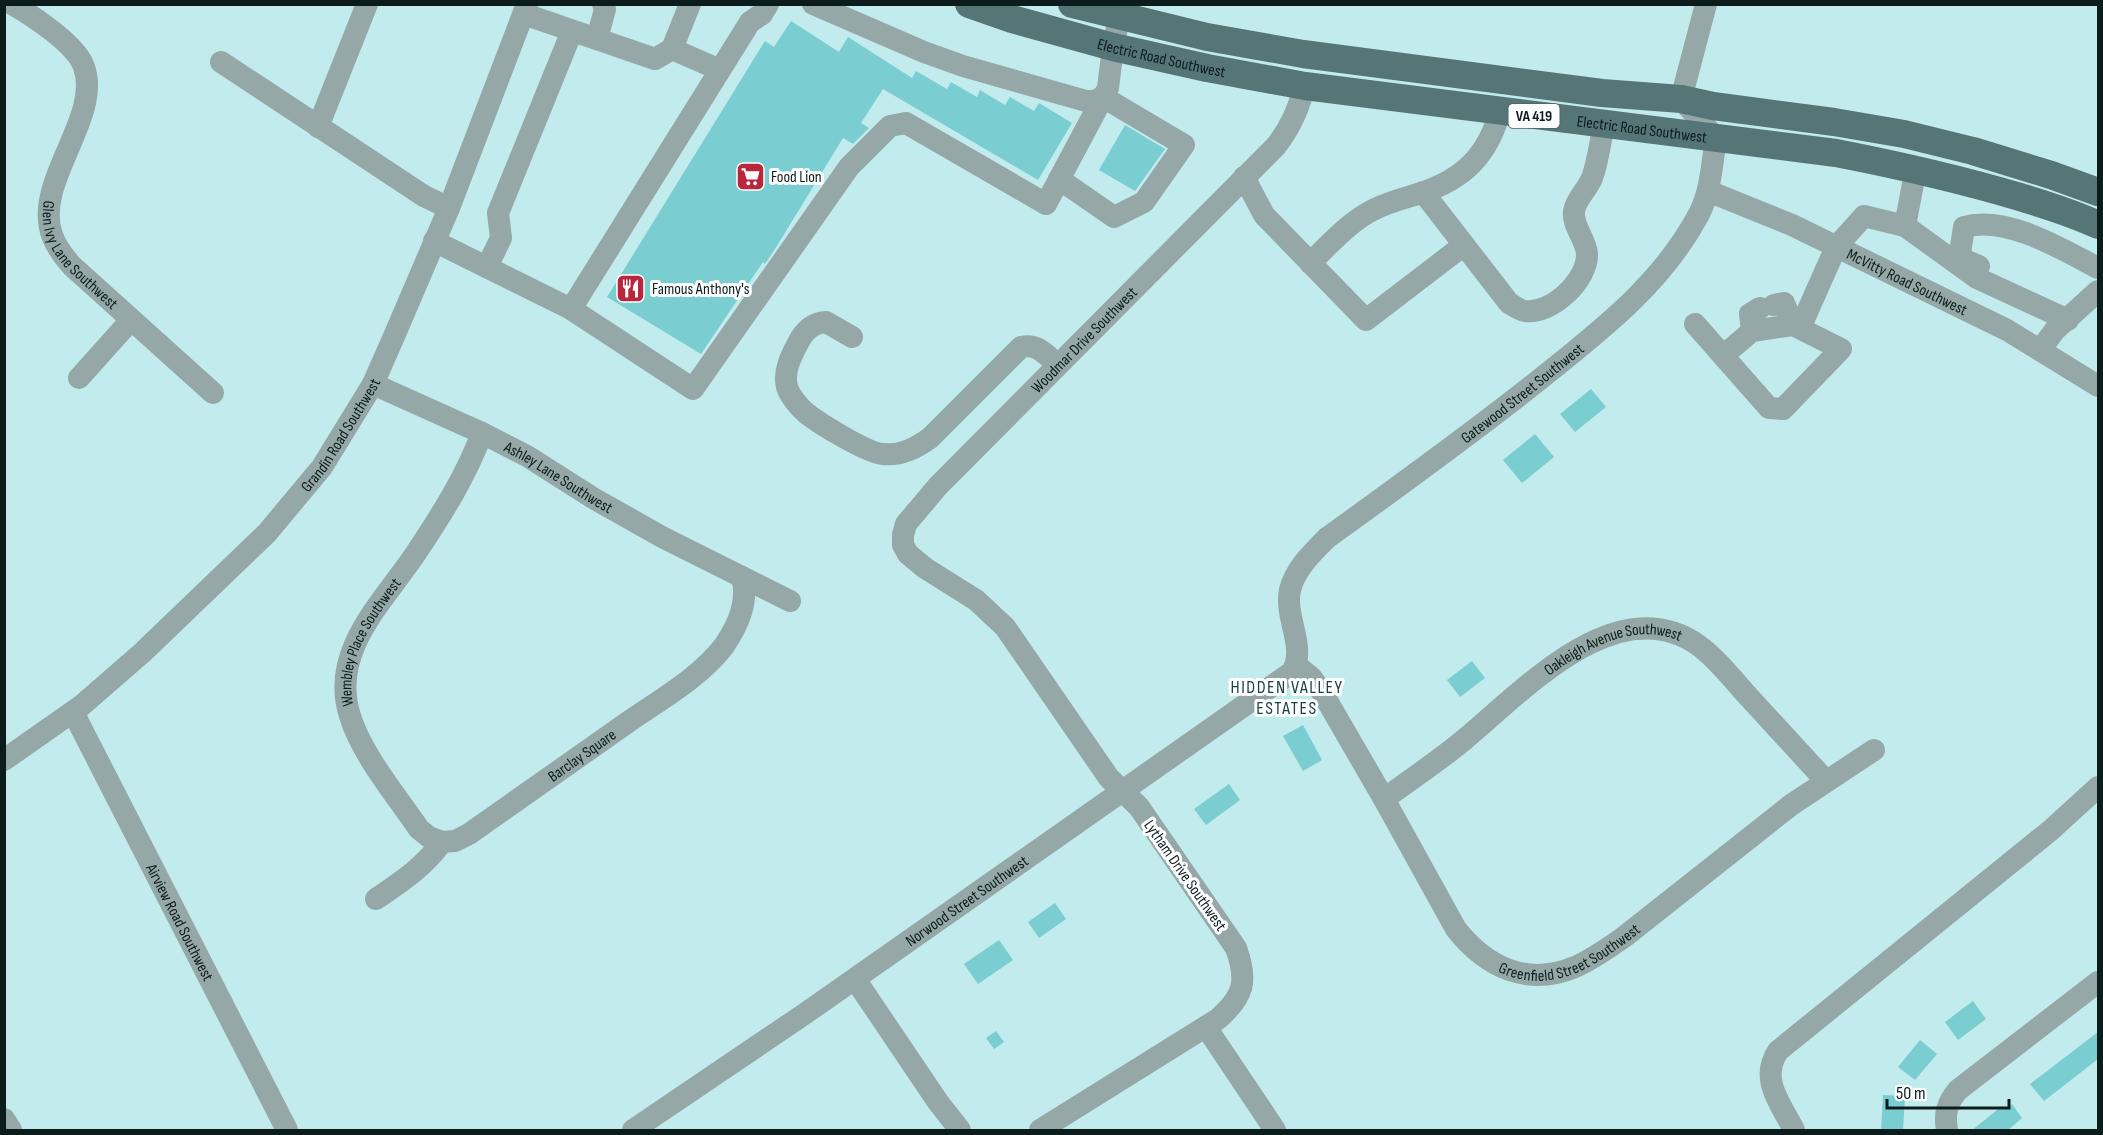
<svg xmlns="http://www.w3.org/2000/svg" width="2103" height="1135" font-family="'Sofia Sans Condensed',sans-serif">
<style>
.building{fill:#7acdd1}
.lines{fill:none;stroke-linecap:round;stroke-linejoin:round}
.minor{stroke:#95a7a7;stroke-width:22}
.major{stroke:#557577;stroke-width:28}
.labels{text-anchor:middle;stroke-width:6;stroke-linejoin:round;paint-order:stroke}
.shield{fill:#fff;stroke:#556061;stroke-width:1.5}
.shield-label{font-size:15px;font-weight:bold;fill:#0c1c1d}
.street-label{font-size:16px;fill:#0c1c1d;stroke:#fff}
.poi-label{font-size:16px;fill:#0c1c1d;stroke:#fff;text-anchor:start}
.neighbourhood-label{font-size:18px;letter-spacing:1.5px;fill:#194042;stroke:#fff}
</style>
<rect width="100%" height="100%" fill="#c1ebed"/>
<!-- building -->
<g class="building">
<path d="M 791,21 L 839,52 L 848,37 L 912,78 L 916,71 L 947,89 L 951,82 L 977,97 L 980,90 L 1005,105 L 1010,97 L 1034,111 L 1039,103 L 1072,123 L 1038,180 L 883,89 L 861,123 L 869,128 L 853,144 L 843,138 L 775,249 L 765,264 L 763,262 L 701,354 L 607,297 L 765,41 L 774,47 Z"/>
<path d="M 1125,125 L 1165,149 L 1135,191 L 1099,170 Z"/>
<path d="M 1591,389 L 1606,407 L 1575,432 L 1560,414 Z"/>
<path d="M 1535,434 L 1554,457 L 1522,483 L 1503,460 Z"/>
<path d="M 1472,661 L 1485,678 L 1460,697 L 1447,680 Z"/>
<path d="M 1303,725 L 1322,760 L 1303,771 L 1283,736 Z"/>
<path d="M 1229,784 L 1240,800 L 1206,825 L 1194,809 Z"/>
<path d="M 1055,903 L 1066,919 L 1039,938 L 1028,922 Z"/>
<path d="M 999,940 L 1013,960 L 978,984 L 964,964 Z"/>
<path d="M 1973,1001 L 1986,1019 L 1958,1040 L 1945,1022 Z"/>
<path d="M 996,1031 L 1004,1042 L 994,1049 L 986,1038 Z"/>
<path d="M 2098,1032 L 2098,1059 L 2044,1101 L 2030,1084 Z"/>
<path d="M 1920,1040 L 1937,1054 L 1915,1080 L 1898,1067 Z"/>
<path d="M 1883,1095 L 1905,1096 L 1903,1131 L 1881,1131 Z"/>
<path d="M 2012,1104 L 2022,1118 L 2007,1131 L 1971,1131 L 2002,1106 L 2007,1109 Z"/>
</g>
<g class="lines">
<!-- minor -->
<g class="minor">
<path id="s1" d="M 12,4 C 33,16 77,45 84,67 C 102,118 33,182 52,235 C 56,247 64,257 72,266 L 213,393"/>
<path d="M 813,4 L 924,52 L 963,66 L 1086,101 L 1094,101 L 1103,97 L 1108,88 L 1113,47 L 1122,4"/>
<path d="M 524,14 L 655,59 L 672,49 L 720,70"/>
<path d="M 597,39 L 605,9 L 603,4"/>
<path d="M 672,49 L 690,4"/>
<path d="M 221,62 L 424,196 L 449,208"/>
<path d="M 318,127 L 367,4"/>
<path d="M 1244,177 L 1264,215 L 1366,320 L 1464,245"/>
<path id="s2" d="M 1708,191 L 1792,225 L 2007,330 L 2098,386"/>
<path d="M 1423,192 L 1509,303 C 1514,306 1519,310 1525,311 C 1551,315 1588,280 1587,254 C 1586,239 1572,226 1574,211 C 1576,199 1587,190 1592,178 C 1598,162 1600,142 1604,125"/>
<path d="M 1905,226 L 1916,168"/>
<path d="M 434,241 L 571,309 L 750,22 L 762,14 L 768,4"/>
<path d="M 1310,263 C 1329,245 1349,222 1373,210 C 1388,202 1405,198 1421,193 C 1464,179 1488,155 1500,111"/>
<path d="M 1979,266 L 1965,260 L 1960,253 L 1964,227 C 2006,215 2062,249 2098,268"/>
<path d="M 487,267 L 501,238 L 498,213 L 572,31"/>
<path d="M 1774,305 L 1784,303 L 1793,325"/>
<path d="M 571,309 L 693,389 L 849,167 L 890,126 L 906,123 L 1046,204 L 1103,97 L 1184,145 L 1144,202 L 1114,217 L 1059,179"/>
<path d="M 1695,324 L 1769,408 L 1783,409 L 1841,349 L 1793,325 L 1752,331 L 1724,355"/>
<path d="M 1800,328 L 1836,247 L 1864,216 L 1905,226 L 1977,278 L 2068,320"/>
<path d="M 1752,331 L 1750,314 L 1760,308"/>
<path d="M 852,337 L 826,322 C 812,323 804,331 798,343 C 791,356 783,372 787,387 C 790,396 799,407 806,413 C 820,424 867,453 883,454 C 901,456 916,448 930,438 L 1021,347 C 1038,343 1046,355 1058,365"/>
<path d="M 2041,349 L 2055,330 L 2098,291"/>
<path d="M 79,378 L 131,320"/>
<path id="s3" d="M 373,384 L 482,433 L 527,456 L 593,498 L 662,537 L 790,601"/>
<path id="s4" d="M 1296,665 L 1311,677 L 1322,692 L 1384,799 L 1456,929 C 1486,967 1527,987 1575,967 C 1593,959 1608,948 1624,937 L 1791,805 L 1874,750"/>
<path id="s5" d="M 73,712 L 287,1130"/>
<path id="s6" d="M 4,760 L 81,706 L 142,653 L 267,533 L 322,467 L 373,384 L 395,334 L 449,208 L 527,4"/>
<path id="s7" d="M 1384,799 C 1411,779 1439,761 1465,739 C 1523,691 1617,588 1698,645 C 1716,658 1731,677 1746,694 C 1773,723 1799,752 1826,781"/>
<path id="s8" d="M 442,842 L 429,837 L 419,829 C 396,795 362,755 350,716 C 329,651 384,601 416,553 C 442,514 466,476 482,433"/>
<path id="s9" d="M 376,899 C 401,882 424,867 442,842 L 455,841 L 469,834 C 523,796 577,758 631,720 C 663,698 700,677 724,646 C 738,625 749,602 742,577"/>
<path d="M 855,979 L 938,1102 L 960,1130"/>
<path d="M 1206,1027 L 1275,1130"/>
<path d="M 4,1119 L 11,1130"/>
<path id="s10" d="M 633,1130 L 803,1015 L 1292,672 C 1307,647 1284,618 1290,590 C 1295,569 1312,553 1327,538 C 1399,486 1470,435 1539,380 C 1600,331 1662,284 1699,214 C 1711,191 1712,163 1716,138 L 1681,99 L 1706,4"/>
<path id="s11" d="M 1040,1130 L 1218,1019 C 1244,996 1248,981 1236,948 L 1139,807 L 1109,778 L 1005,627 L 976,600 L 925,568 L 908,554 L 903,545 L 903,535 L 906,524 L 938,486 L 1276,146 C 1291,127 1298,109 1305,86"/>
<path d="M 1794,1130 C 1781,1104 1759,1080 1778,1051 L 2051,830 L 2098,787"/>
<path d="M 1947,1130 C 1944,1114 1947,1103 1958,1090 L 2098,982"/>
</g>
<!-- major -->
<g class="major">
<path id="s12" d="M 969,4 L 1012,19 L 1113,47 L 1207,68 L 1305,86 L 1836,153 C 1898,165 1959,179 2020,197 C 2046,205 2073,213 2098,225"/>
<path d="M 1072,4 L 1207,37 L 1303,54 L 1602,93 L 1681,99 L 1713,106 L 1834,122 L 1904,134 L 1973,151 L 2051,175 L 2098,192"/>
</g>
</g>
<!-- icons -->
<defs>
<symbol id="supermarket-square" viewBox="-11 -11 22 22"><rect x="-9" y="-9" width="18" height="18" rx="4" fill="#b8273b" stroke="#fff"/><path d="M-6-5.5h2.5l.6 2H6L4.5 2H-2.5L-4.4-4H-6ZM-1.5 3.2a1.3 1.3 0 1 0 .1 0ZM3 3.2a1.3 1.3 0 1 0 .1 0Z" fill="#fff"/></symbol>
<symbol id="restaurant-square" viewBox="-11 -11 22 22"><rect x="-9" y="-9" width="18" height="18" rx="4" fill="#b8273b" stroke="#fff"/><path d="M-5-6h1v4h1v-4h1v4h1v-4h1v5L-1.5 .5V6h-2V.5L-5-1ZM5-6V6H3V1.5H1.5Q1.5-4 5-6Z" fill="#fff"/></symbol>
</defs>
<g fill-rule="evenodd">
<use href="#supermarket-square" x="734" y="160" width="33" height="33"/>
<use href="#restaurant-square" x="614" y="272" width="33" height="33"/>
</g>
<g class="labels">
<!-- shield labels -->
<rect class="shield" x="1508.5" y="104" width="51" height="24" rx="4.5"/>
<g class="shield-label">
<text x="1534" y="121">VA 419</text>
</g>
<!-- street labels -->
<g class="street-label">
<text dy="6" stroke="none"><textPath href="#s12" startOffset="200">Electric Road Southwest</textPath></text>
<text dy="6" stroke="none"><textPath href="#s12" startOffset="686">Electric Road Southwest</textPath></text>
<text dy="6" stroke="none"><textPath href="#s1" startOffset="303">Glen Ivy Lane Southwest</textPath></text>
<text dy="6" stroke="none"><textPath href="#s2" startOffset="219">McVitty Road Southwest</textPath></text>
<text dy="6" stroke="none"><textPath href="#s11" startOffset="1096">Woodmar Drive Southwest</textPath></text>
<text dy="6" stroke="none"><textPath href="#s10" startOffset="1194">Gatewood Street Southwest</textPath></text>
<text dy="6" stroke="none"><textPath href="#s6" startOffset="471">Grandin Road Southwest</textPath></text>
<text dy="6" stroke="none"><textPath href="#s3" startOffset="208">Ashley Lane Southwest</textPath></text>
<text dy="6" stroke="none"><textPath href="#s8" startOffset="240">Wembley Place Southwest</textPath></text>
<text dy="6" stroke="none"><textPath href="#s7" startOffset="280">Oakleigh Avenue Southwest</textPath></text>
<text dy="6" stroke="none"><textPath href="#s9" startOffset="254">Barclay Square</textPath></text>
<text transform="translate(1186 875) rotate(55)" y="6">Lytham Drive Southwest</text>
<text dy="6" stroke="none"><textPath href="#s10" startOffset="405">Norwood Street Southwest</textPath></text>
<text dy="6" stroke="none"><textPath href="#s5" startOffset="236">Airview Road Southwest</textPath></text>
<text dy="6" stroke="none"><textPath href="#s4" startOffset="444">Greenfield Street Southwest</textPath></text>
</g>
<!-- poi labels -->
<g class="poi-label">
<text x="771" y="182">Food Lion</text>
<text x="652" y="294">Famous Anthony's</text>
</g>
<!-- neighbourhood labels -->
<g class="neighbourhood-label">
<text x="1287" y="693">HIDDEN VALLEY<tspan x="1287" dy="21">ESTATES</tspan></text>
</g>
</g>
<!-- border -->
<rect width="2103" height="1135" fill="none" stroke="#0c1c1d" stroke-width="12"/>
<!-- scale -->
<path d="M1887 1099v9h122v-9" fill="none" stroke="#0c1c1d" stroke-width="3"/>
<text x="1896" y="1099" font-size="18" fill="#0c1c1d" stroke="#ffffff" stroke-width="4.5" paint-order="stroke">50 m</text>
</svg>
